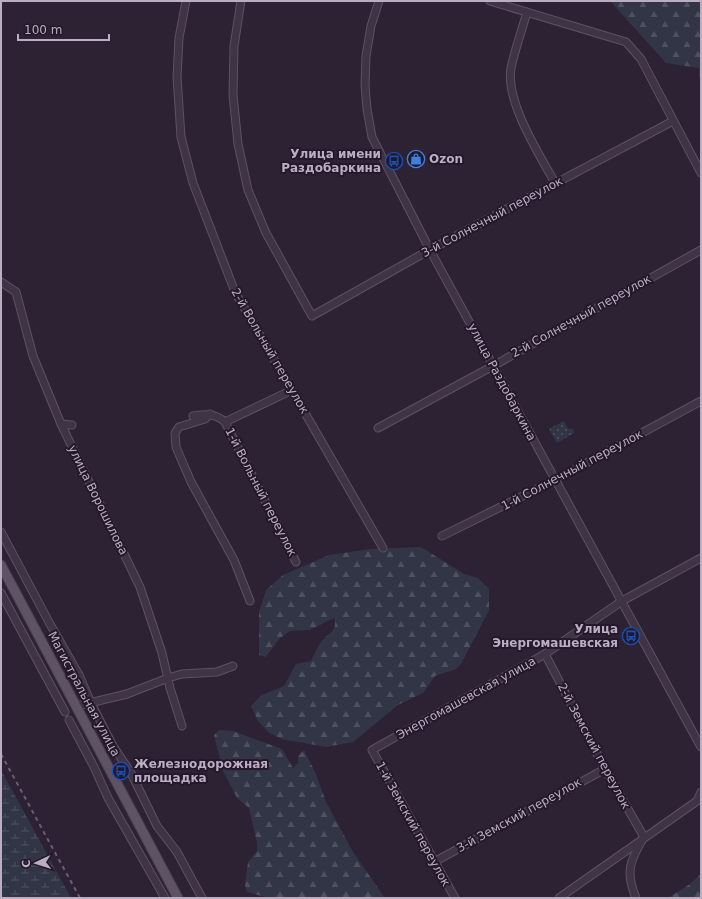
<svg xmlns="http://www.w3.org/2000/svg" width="702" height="899" font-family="'DejaVu Sans',sans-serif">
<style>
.grass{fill:url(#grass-dots)}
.forest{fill:url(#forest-firs)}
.wetland{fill:url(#wetland-marsh)}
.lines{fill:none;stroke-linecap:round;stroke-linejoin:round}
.minor-casing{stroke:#5d5163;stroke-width:9}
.major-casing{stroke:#483d4f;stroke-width:11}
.minor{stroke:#3f3445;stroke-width:7}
.major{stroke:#5e5265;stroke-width:9}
.rail{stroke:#6b5d73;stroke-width:2;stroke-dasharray:4 4;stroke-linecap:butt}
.labels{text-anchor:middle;stroke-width:4;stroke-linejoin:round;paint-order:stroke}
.poi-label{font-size:12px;font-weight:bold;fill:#bbaec2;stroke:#24192a;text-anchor:end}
.street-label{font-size:12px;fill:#bbaec2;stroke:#24192a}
</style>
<defs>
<pattern id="grass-dots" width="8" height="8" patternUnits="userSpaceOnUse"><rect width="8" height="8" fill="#323545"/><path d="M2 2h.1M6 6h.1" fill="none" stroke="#4e505e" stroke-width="1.8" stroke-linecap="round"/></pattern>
<pattern id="forest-firs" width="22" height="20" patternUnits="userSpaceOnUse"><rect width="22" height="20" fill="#323545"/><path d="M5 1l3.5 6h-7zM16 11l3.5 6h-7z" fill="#4e505e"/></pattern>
<pattern id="wetland-marsh" width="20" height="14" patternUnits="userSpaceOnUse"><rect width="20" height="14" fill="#323545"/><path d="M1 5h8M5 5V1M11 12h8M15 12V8" fill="none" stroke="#4e505e"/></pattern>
</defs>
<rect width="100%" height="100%" fill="#2d2134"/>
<!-- grass -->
<path class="grass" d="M 564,421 L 568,429 L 573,429 L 574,433 L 557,443 L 549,429 Z"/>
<!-- forest -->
<g class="forest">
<path d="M 610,1 L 701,1 L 701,98 L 699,68 L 666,63 Z"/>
<path d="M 421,547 L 464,574 L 478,578 L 489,589 L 489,610 L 461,664 L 456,669 L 435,676 L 423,693 L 398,705 L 353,742 L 326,747 L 281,739 L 268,732 L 258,721 L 251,706 L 262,695 L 284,686 L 296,664 L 311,661 C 314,655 317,647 322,641 C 329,632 338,631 334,618 L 310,630 L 290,631 L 279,639 L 266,657 L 259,655 L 259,612 L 266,590 L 283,575 L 329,555 L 371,549 Z"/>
<path d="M 219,730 L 233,731 L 282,749 L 293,768 L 298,763 L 298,756 L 304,750 L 316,774 L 326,802 L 353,852 L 385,898 L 269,898 L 247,892 L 245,885 L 248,862 L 257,851 L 257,843 L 249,808 L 237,798 L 223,771 L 214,735 Z"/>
<path d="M 701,874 L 701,898 L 668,898 L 690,884 Z"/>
</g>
<!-- wetland -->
<path class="wetland" d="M 1,770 L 71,898 L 1,898 Z"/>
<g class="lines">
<defs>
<g id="minor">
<path d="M 186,1 L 179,38 L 177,77 L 181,137 L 193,183 L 235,292 L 383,548"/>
<path d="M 241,1 L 234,46 L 233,95 L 238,144 L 248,190 L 266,233 L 312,316 L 426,252 L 673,121"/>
<path d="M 379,1 L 371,26 L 366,56 L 365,85 L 367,109 L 372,137 L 430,250 L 701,747"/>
<path d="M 490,1 L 626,42 L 641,59 L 701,173"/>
<path d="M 527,12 C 522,30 515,49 511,68 C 505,101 539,154 555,183"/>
<path d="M 1,282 L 16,292 L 33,356 L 61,424 L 140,587 L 162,653 L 170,688 L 182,726"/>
<path d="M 210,414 L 205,419 L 179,427 L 175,433 L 176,447 L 191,482 L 234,560 L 250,601"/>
<path d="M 193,416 C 206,414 215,413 225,422 L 292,390"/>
<path d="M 225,422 L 296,562"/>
<path d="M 61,424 L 72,425"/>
<path d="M 378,428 L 493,366 L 701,250"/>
<path d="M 1,532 L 50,624 L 79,675 L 91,703 L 113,746 L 131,773 L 157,826 L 177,852 L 202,898"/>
<path d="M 442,536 L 555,480 L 701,401"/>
<path d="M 1,593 L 65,712"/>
<path d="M 545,654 L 605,769 L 644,837 C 630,860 625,872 636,898"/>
<path d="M 77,706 L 127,694 L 168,678 L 182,674 L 217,672 L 233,666"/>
<path d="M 69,720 L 94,767 L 108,798 L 165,898"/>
<path d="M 434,862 L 605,769"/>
<path d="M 455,898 L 372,750 L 545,654 L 622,601 L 701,558"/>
<path d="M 559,898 L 697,801 L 701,792"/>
</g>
<path id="major" d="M 1,565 L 178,898"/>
</defs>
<!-- minor casing -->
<use href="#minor" class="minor-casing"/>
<!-- major casing -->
<use href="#major" class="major-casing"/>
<!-- minor -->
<use href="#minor" class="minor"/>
<!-- major -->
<use href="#major" class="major"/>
<!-- rail -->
<path class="rail" d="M 1,754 L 80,898"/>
</g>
<!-- icons -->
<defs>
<symbol id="shop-ring" viewBox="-11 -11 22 22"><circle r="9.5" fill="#24192a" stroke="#3f7fe0" stroke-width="1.5"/><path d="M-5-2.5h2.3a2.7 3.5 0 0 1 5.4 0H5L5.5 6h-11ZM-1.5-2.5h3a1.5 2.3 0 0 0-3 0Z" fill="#3f7fe0"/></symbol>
<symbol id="bus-ring" viewBox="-11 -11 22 22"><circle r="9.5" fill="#24192a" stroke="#1a4fb4" stroke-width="1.5"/><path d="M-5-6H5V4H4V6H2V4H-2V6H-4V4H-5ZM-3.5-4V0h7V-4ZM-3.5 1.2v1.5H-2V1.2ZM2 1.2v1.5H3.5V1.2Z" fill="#1a4fb4"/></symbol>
</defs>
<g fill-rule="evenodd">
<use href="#shop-ring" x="406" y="149" width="20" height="20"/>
<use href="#bus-ring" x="384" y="151" width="20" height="20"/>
<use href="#bus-ring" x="621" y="626" width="20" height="20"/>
<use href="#bus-ring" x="111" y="761" width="20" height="20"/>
</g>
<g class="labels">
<!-- poi labels -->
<g class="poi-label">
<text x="381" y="158">Улица имени<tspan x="381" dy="14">Раздобаркина</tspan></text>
<text x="429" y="163" text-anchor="start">Ozon</text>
<text x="618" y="633">Улица<tspan x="618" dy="14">Энергомашевская</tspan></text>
<text x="134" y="768" text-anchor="start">Железнодорожная<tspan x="134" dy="14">площадка</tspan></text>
</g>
<!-- street labels -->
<g class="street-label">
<text transform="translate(492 217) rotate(-28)" y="4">3-й Солнечный переулок</text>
<text transform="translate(581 316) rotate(-29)" y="4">2-й Солнечный переулок</text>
<text transform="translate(270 351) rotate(60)" y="4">2-й Вольный переулок</text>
<text transform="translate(502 382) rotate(62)" y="4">улица Раздобаркина</text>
<text transform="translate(572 470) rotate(-28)" y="4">1-й Солнечный переулок</text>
<text transform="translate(261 492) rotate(63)" y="4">1-й Вольный переулок</text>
<text transform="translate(98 500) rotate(64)" y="4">улица Ворошилова</text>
<text transform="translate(84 694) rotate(62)" y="4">Магистральная улица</text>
<text transform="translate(466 698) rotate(-29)" y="4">Энергомашевская улица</text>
<text transform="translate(594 746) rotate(62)" y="4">2-й Земский переулок</text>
<text transform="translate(519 815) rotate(-29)" y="4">3-й Земский переулок</text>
<text transform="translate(413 824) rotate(61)" y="4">1-й Земский переулок</text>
</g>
</g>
<!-- border -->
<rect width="702" height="899" fill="none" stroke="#bbaec2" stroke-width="4"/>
<!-- north arrow -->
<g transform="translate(36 863) rotate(266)" stroke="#24192a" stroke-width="3" paint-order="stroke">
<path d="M0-3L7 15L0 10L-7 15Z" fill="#bbaec2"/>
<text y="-6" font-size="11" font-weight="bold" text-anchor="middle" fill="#bbaec2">С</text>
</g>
<!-- scale -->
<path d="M18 34v6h91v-6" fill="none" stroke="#bbaec2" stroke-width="2"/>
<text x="24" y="34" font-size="12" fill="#bbaec2" stroke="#24192a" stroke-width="3" paint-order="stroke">100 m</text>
</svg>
